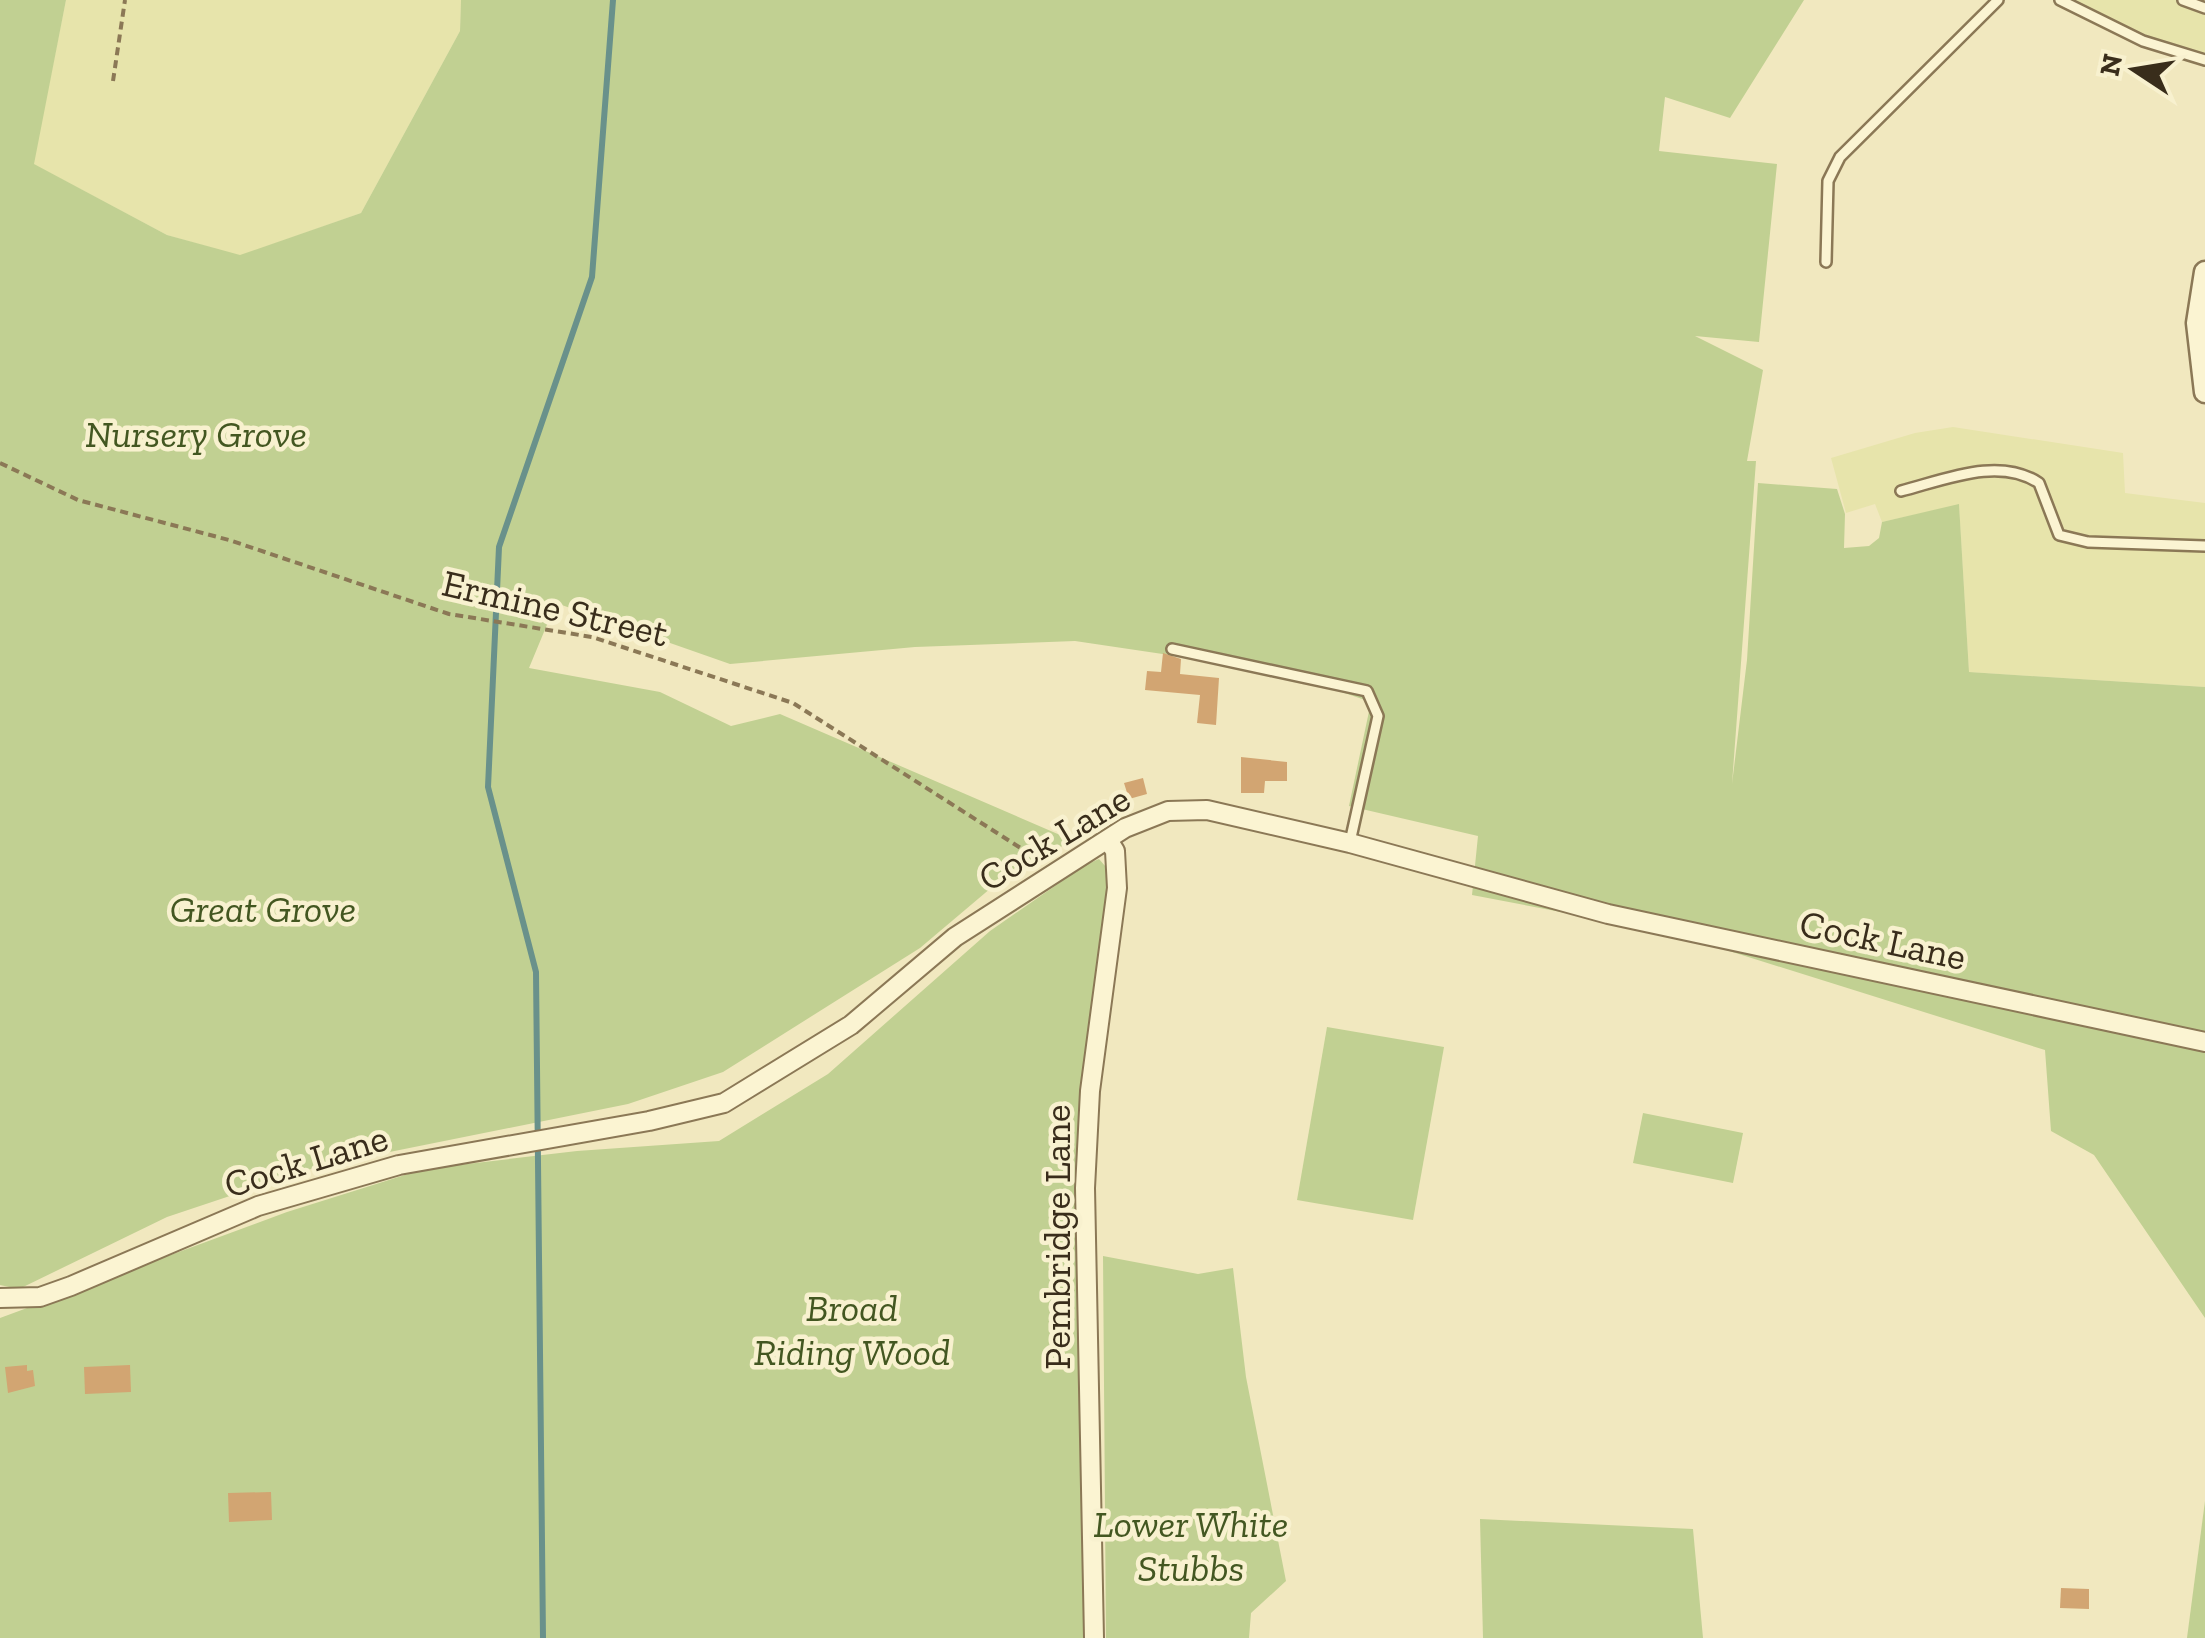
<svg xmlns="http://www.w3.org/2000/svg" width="2205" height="1638" font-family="'Zilla Slab',serif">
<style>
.farmland{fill:#e7e4ab}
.green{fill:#c1d092}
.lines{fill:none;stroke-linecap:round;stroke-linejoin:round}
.stream{stroke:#69918b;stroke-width:6}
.building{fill:#d2a572}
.service-casing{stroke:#8b7856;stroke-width:14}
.minor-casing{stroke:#8b7856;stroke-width:22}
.tertiary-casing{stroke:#8b7856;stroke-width:25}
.path{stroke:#8b7856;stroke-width:4;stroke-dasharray:8 5;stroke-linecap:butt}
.service{stroke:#fbf4d2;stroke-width:9}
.minor{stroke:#fbf4d2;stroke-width:18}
.tertiary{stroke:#fbf4d2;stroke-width:20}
.labels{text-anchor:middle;stroke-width:9;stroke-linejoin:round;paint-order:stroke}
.park-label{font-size:38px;font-style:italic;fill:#435721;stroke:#f8f1cf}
.street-label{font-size:38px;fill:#392d1b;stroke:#f8f1cf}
</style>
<rect width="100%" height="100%" fill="#f1e8bf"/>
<!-- farmland -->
<g class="farmland">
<path d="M 66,0 L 461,0 L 460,31 L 361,213 L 240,256 L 167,235 L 33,164 Z"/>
<path d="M 2072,0 L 2205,0 L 2205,59 L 2175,49 Z"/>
<path d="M 1953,427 L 2123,453 L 2125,493 L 2205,503 L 2205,687 L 1969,672 L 1959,505 L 1882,522 L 1875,504 L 1846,513 L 1831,458 L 1915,433 Z"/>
</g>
<!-- green -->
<g class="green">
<path d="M 0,0 L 66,0 L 34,164 L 167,235 L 240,255 L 361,213 L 460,31 L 461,0 L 1804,0 L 1730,118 L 1665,97 L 1659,151 L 1777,164 L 1759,342 L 1695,336 L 1763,370 L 1747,461 L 1756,461 L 1732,784 L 1747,660 L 1758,483 L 1837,489 L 1845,514 L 1844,548 L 1869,546 L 1879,538 L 1882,522 L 1959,504 L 1969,672 L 2205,687 L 2205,1318 L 2094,1155 L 2051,1131 L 2045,1050 L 1672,933 L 1472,895 L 1478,836 L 1349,806 L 1371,702 L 1283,672 L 1075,641 L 915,647 L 730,664 L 556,603 L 529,668 L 660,692 L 731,726 L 780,714 L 1074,841 L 1017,866 L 920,948 L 723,1072 L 628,1104 L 320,1166 L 167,1217 L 19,1289 L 0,1285 Z"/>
<path d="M 1099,859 L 1112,874 L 1083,1309 L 1083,1638 L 0,1638 L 0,1318 L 287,1212 L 424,1169 L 577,1151 L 719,1141 L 828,1074 L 990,931 L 1085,865 Z"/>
<path d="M 1327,1027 L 1444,1047 L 1413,1220 L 1297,1200 Z"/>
<path d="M 1643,1113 L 1743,1133 L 1733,1183 L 1633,1163 Z"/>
<path d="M 1103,1256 L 1198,1274 L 1233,1268 L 1246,1377 L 1286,1581 L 1251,1613 L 1249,1638 L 1106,1638 Z"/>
<path d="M 2205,1501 L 2205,1638 L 2187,1638 Z"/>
<path d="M 1480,1519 L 1693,1529 L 1703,1638 L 1483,1638 Z"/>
</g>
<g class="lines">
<!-- stream -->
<path class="stream" d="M 543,1638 L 536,972 L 488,787 L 499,547 L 592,277 L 613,0"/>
</g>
<!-- building -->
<g class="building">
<path d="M 1163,653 L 1181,659 L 1180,674 L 1219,678 L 1216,725 L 1197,723 L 1200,695 L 1145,690 L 1147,671 L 1161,672 Z"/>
<path d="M 1241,757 L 1287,762 L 1287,781 L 1265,781 L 1264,793 L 1241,793 Z"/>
<path d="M 1143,778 L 1147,794 L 1129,799 L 1124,783 Z"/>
<path d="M 27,1365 L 27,1371 L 33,1370 L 35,1386 L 8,1393 L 5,1367 Z"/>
<path d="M 130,1365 L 131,1392 L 85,1394 L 84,1367 Z"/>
<path d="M 271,1492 L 272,1520 L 229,1522 L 228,1493 Z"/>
<path d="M 2061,1588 L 2089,1589 L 2089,1609 L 2060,1608 Z"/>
</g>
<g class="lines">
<defs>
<g id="service">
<path d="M 2060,0 L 2143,41 L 2205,60"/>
<path d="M 2183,0 L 2205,8"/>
<path d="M 1826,262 L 1828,181 L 1840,157 L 1998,0"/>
<path d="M 1901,491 C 1944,480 1999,456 2039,483 L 2059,535 L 2088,542 L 2205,546"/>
<path d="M 1172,649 L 1367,691 L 1378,716 L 1350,842"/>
</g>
<g id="minor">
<path d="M 0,1298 L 40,1297 L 71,1286 L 258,1206 L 399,1165 L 649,1121 L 724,1103 L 851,1025 L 955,937 L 1125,828 L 1168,811 L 1207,810 L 1350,843 L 1608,914 L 2205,1042"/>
<path d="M 1094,1638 L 1085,1188 L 1090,1091 L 1117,888 L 1115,851 L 1108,840"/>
</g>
<path id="tertiary" d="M 2205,272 L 2197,323 L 2205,392"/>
</defs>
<!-- service casing -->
<use href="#service" class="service-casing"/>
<!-- minor casing -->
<use href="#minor" class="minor-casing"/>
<!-- tertiary casing -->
<use href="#tertiary" class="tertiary-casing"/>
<!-- path -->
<g class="path">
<path d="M 113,81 L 125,0"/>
<path d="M 0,463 L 78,500 L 229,540 L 449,614 L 592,637 L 793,703 L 1041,861"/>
</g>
<!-- service -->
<use href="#service" class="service"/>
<!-- minor -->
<use href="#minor" class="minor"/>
<!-- tertiary -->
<use href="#tertiary" class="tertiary"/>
</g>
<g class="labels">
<!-- park labels -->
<g class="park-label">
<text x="196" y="447">Nursery Grove</text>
<text x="263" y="922">Great Grove</text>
<text x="852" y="1321">Broad<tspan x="852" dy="44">Riding Wood</tspan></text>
<text x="1191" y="1537">Lower White<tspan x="1191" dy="44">Stubbs</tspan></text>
</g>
<!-- street labels -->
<g class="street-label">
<text transform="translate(555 608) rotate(13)" y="13">Ermine Street</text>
<text transform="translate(1054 838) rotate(-31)" y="13">Cock Lane</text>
<text transform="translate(1883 940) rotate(12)" y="13">Cock Lane</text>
<text transform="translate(306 1161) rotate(-17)" y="13">Cock Lane</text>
<text transform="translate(1057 1237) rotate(-90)" y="13">Pembridge Lane</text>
</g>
</g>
<!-- north arrow -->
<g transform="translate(2135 70) rotate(282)" stroke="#f8f1cf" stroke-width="8" paint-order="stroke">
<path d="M0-8L18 38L0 25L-18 38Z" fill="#392d1b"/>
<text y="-15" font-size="28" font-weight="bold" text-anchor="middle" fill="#392d1b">N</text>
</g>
</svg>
